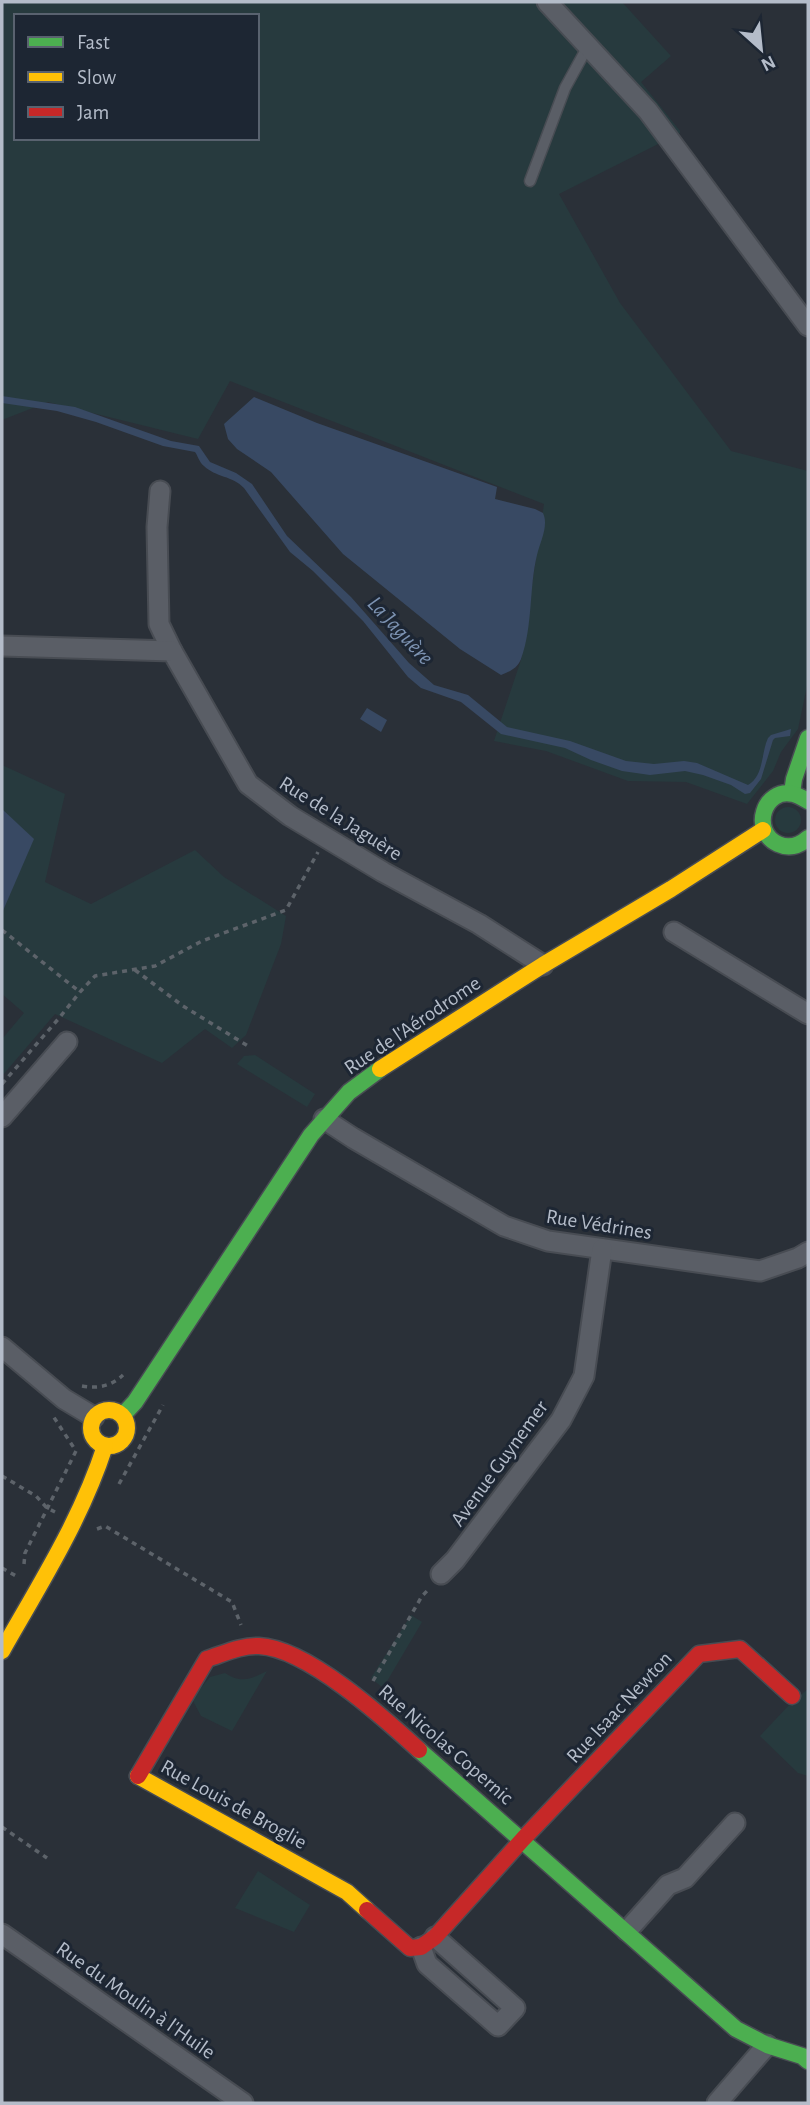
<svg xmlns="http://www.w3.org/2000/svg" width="810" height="2105" font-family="'Alegreya Sans',sans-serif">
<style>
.green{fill:#273a3e;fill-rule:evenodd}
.water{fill:#384963}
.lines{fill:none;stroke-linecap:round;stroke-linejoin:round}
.lane-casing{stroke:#484c53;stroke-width:13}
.street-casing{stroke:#484c53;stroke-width:23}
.fast-casing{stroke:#484c53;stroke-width:19}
.slow-casing{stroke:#484c53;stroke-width:19}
.jam-casing{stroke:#484c53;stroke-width:19}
.path{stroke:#5d636a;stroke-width:3.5;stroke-dasharray:5 5;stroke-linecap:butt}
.lane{stroke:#5a5e66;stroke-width:10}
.street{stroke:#5a5e66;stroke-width:19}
.fast{stroke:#4caf50;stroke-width:16}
.slow{stroke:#ffc107;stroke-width:16}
.jam{stroke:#c62828;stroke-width:16}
.labels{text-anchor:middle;stroke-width:6;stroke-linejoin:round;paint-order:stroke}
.street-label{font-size:21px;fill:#b4bcc9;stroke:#1d2633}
.water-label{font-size:23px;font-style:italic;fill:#7c92b1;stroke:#1d2633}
</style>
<rect width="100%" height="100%" fill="#2a3038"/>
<!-- green -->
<g class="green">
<path d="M 2,2 L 622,2 L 671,56 L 641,82 L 680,131 L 680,133 L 559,194 L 620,303 L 731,451 L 808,471 L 808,681 L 798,729 L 781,752 L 773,771 L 747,804 L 686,782 L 628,781 L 546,751 L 494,741 L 521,660 L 544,504 L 230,381 L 198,439 L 48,402 L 2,420 ZM 16,16 L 257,16 L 257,138 L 16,138 Z"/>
<path d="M 2,765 L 65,794 L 45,882 L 91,904 L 195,850 L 224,877 L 286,916 L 281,944 L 246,1035 L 232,1048 L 205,1029 L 162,1063 L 55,1014 L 2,1076 L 2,1039 L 24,1013 L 2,994 Z"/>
<circle cx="788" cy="820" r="13"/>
<path d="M 255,1055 L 315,1094 L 307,1107 L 237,1064 L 244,1056 Z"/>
<path d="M 411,1615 L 422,1622 L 383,1688 L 371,1678 Z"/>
<path d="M 267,1671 L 232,1731 L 201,1716 L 192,1699 L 210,1677 L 225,1673 C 242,1684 251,1679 267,1671 Z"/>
<path d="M 808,1689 L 808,1776 L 798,1773 L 760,1736 L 791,1703 Z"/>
<path d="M 258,1871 L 310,1905 L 294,1932 L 235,1908 Z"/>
</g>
<!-- water -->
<g class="water">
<path d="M 2,396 L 75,407 L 171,441 L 199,446 L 210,462 L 236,473 L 252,484 L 287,536 L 351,597 L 409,663 L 434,685 L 468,695 L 507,727 L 570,741 L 626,761 L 654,764 L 684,761 L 697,763 L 748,785 C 764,776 761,753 768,738 L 771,735 L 791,729 L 790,736 L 775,738 L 773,740 L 761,779 L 750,793 L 745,794 L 731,785 L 703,775 L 685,771 L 650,775 L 622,771 L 591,760 L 565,748 L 501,734 L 461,702 L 421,688 L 408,677 L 363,621 L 313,571 L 290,552 L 244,488 C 233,476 215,477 204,466 C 199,462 198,456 195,452 L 163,446 L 96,422 L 57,411 L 2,403 Z"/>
<path d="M 254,397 L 317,423 L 497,487 L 495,499 L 535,509 L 543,513 C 549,526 540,542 537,555 C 529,588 533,626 521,659 C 517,669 510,671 501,675 L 460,649 L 343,554 L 271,472 L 237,449 L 228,439 L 224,424 Z"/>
<path d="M 367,708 L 387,720 L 381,732 L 360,719 Z"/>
<path d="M 2,809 L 34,839 L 2,913 Z"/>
</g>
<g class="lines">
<defs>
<path id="lane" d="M 530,181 L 565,88 L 588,46"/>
<g id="street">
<path d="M 547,2 L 648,111 L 808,326"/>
<path d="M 160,491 L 157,527 L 159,624 L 172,651"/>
<path d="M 2,646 L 172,651 L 248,784 L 290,816 L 383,872 L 479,924 L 543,965"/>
<path d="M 674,932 L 808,1014"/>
<path d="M 2,1117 L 67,1042"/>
<path d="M 324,1119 L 353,1138 L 504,1226 L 548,1241 L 760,1271 L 798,1258 L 808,1252"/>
<path d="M 2,1347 L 64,1399 L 94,1417"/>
<path d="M 441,1574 L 455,1560 L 561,1420 L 584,1376 L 602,1249"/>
<path d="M 627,1931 L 668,1885 L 685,1878 L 735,1823"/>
<path d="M 2,1934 L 243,2103"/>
<path d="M 421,1947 L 427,1964 L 498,2026 L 515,2008 L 435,1937"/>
<path d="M 717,2103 L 767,2045"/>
</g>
<g id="fast">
<path d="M 792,793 L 794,779 L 808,738"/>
<path d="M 808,801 C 804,799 798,795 793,794 C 764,787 750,831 778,844 C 789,849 799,846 808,838"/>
<path d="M 123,1415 L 135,1402 L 311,1135 L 349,1092 L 380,1069"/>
<path d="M 419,1750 L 736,2029 L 767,2045 L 802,2056 L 808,2061"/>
</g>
<g id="slow">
<path d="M 380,1069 L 543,965 L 671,889 L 763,830"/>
<circle cx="109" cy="1428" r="18"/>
<path d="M 2,1651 C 40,1584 81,1520 105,1446"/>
<path d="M 138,1776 L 347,1892 L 367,1910"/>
</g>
<g id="jam">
<path d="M 138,1776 L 207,1659 C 223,1654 241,1645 259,1646 C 307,1648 384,1718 419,1750"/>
<path d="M 367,1910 L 410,1948 L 421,1947 L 435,1937 L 523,1839 L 699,1654 L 740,1649 L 792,1696"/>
</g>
</defs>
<!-- lane casing -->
<use href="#lane" class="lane-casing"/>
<!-- street casing -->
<use href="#street" class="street-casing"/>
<!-- fast casing -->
<use href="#fast" class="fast-casing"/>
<!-- slow casing -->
<use href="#slow" class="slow-casing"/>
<!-- jam casing -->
<use href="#jam" class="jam-casing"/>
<!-- path -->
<g class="path">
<path d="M 2,930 L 80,992"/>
<path d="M 135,970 L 183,1006 L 248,1046"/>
<path d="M 2,1084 L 60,1017 L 80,992 L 95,976 L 155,966 L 202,941 L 286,910 L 318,852"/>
<path d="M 82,1386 C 98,1389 111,1386 123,1375"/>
<path d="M 2,1476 L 36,1496 L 47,1508 L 55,1512"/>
<path d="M 119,1484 L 163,1405"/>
<path d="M 97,1529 L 105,1526 L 232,1602 L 241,1625"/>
<path d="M 24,1564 L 25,1553 L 76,1451 L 53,1416"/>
<path d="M 2,1568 L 18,1577"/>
<path d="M 373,1681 L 422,1596 L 429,1589"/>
<path d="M 2,1827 L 47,1858"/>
</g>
<!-- lane -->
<use href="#lane" class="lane"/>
<!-- street -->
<use href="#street" class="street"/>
<!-- fast -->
<use href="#fast" class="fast"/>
<!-- slow -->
<use href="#slow" class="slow"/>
<!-- jam -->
<use href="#jam" class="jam"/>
</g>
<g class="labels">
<!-- street labels -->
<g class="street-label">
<text transform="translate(341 818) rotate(32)" y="7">Rue de la Jaguère</text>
<text transform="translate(412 1025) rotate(-34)" y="7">Rue de l'Aérodrome</text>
<text transform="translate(599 1224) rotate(9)" y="7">Rue Védrines</text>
<text transform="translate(499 1463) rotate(-54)" y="7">Avenue Guynemer</text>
<text transform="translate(619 1707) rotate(-47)" y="7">Rue Isaac Newton</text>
<text transform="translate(446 1744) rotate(41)" y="7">Rue Nicolas Copernic</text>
<text transform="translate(234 1804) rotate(29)" y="7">Rue Louis de Broglie</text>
<text transform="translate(136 2000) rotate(35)" y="7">Rue du Moulin à l'Huile</text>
</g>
<!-- water labels -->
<g class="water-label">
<text transform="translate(401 630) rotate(47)" y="8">La Jaguère</text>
</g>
</g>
<!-- border -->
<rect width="810" height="2105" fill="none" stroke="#b4bcc9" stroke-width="7"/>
<!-- legend -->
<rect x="14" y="14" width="245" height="126" fill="#1d2633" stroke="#59626f" stroke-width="2"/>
<rect x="28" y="37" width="35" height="10" fill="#4caf50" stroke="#59626f" stroke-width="2"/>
<text x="77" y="49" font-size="21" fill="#b4bcc9">Fast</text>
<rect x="28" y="72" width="35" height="10" fill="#ffc107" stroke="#59626f" stroke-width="2"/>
<text x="77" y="84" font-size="21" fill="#b4bcc9">Slow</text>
<rect x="28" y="107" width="35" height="10" fill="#c62828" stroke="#59626f" stroke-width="2"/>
<text x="77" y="119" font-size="21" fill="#b4bcc9">Jam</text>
<!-- north arrow -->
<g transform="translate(761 49) rotate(153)" stroke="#1d2633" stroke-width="5" paint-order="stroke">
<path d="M0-5L12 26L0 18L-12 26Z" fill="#b4bcc9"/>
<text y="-10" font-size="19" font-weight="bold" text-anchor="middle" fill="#b4bcc9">N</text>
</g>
</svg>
